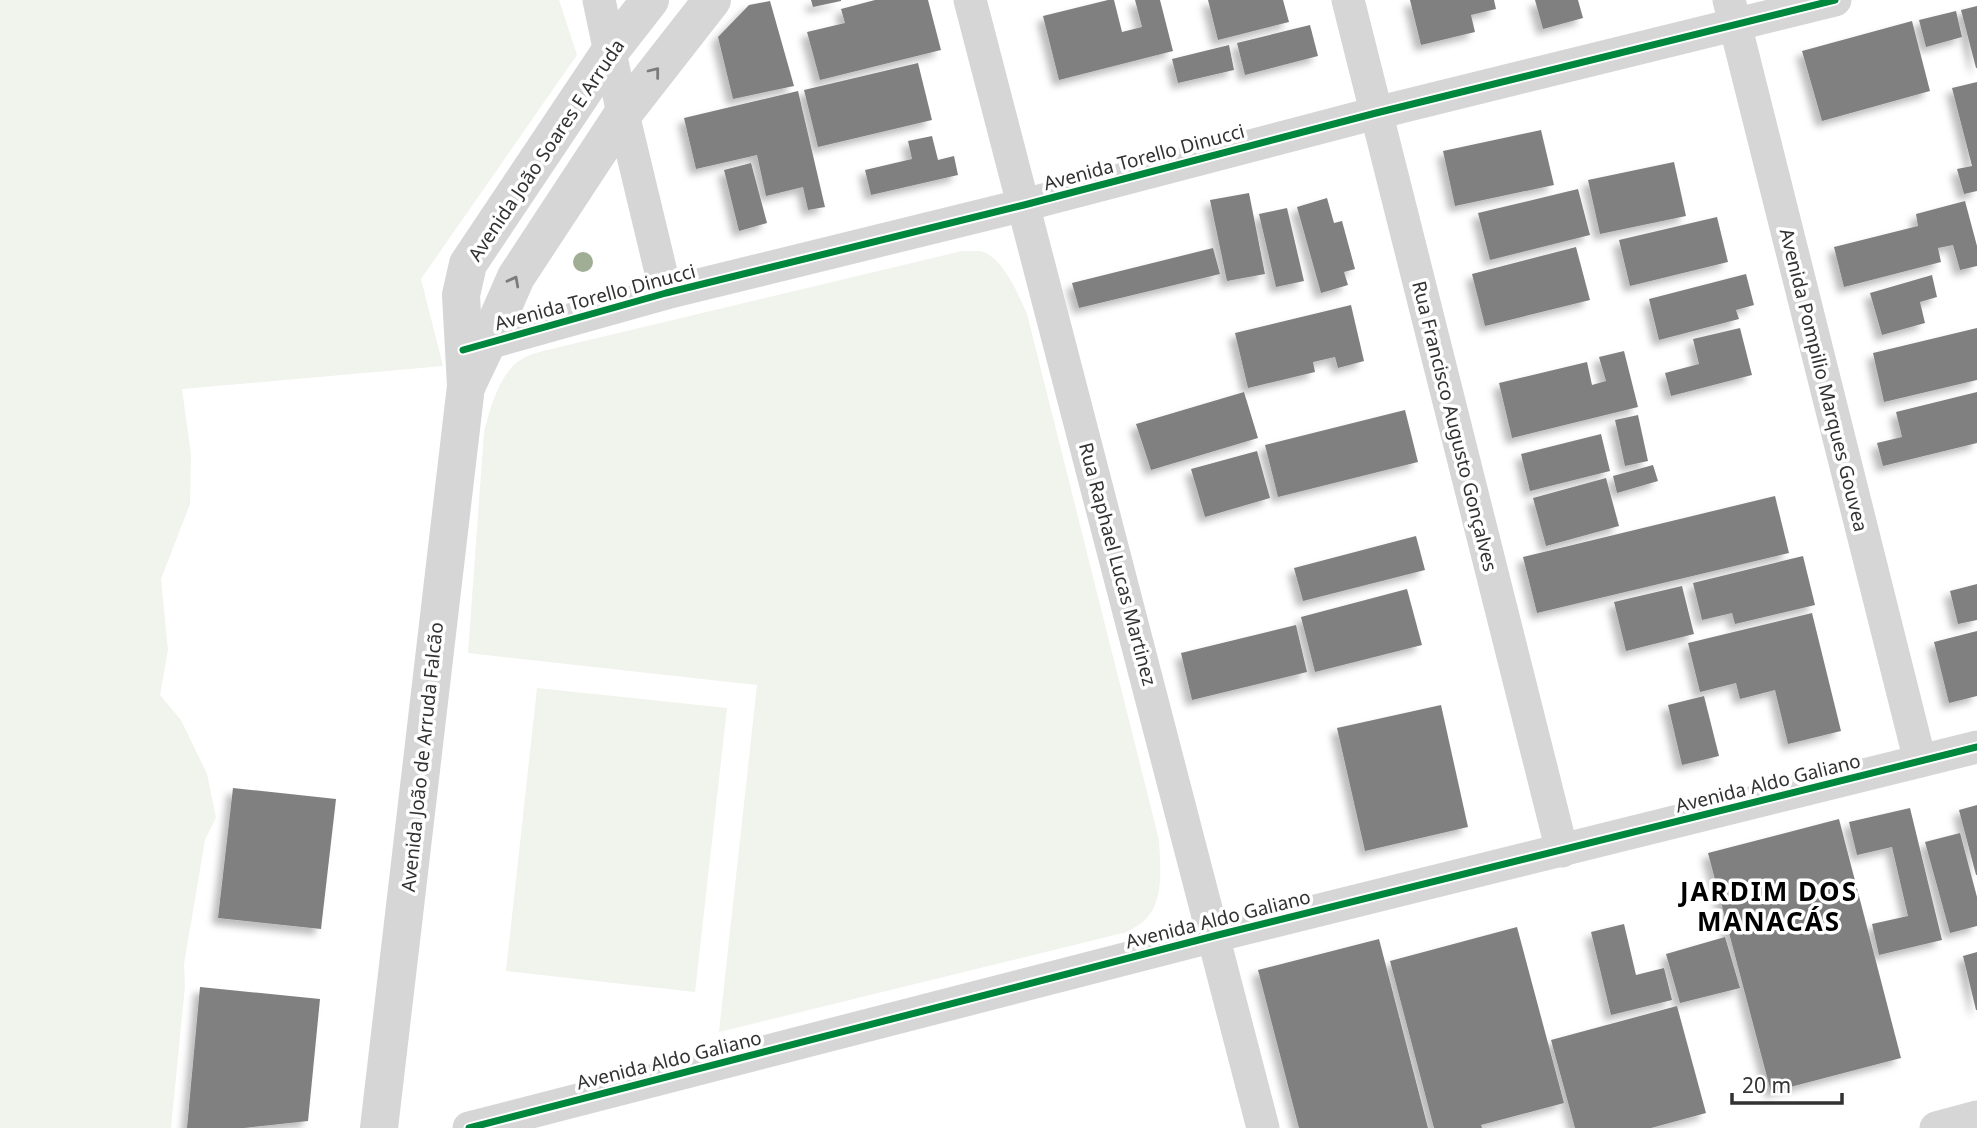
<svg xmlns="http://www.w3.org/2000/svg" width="1977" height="1128" font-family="'Noto Sans',sans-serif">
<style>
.green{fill:#f1f3ed}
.building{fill:#808080;filter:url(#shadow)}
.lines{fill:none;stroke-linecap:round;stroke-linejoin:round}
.minor{stroke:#d6d6d6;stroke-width:33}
.tertiary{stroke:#d6d6d6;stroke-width:38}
.cycleway-casing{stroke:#fff;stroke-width:11}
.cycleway{stroke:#00873e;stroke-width:7}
.tree{fill:#a1ae96}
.oneway{stroke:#7c7c7c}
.labels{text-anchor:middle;stroke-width:7;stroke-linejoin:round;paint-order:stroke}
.street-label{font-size:19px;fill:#323232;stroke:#fff}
.district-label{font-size:26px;font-weight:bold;letter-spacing:2px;fill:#000;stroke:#fff}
</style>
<defs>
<filter id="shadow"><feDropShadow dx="-6" dy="6" stdDeviation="3.5" flood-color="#0004"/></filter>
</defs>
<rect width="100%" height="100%" fill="#fff"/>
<!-- green -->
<g class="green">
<path d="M 0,0 L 559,0 L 577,55 L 421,279 L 443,366 L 182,389 L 191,455 L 190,504 L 161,579 L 168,650 L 160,695 L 181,720 L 207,774 L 216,818 L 205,840 L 184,964 L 185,986 L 171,1128 L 0,1128 Z"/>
<path d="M 962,251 C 968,251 974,251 980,251 C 1002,255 1019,296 1027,314 L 1159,840 C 1160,864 1165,901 1145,920 C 1140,925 1133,928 1127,932 L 719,1032 L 757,685 L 468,653 L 484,432 C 490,409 500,371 522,359 C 528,355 536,353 543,351 Z"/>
<path d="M 537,688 L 727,708 L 695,992 L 506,971 Z"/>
</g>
<!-- building -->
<g class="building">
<path d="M 811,0 L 841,0 L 841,1 L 813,7 Z"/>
<path d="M 875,0 L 928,0 L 941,50 L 820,80 L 807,32 L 845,23 L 841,9 Z"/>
<path d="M 1108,0 L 1114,0 L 1122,32 L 1142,27 L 1135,0 L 1160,0 L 1173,51 L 1059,80 L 1043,16 Z"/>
<path d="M 1208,0 L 1283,0 L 1289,22 L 1218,40 Z"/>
<path d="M 1410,0 L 1494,0 L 1496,9 L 1471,15 L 1475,32 L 1421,45 Z"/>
<path d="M 1535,0 L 1578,0 L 1583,18 L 1543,29 Z"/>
<path d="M 770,1 L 794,86 L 733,99 L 718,37 L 749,5 Z"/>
<path d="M 1977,6 L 1977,68 L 1976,68 L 1961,10 Z"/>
<path d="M 1956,11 L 1962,37 L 1926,47 L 1919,20 Z"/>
<path d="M 1912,21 L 1930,91 L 1822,121 L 1802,51 Z"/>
<path d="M 1310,25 L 1318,56 L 1245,75 L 1237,43 Z"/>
<path d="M 1229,45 L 1234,70 L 1178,83 L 1172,59 Z"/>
<path d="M 918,63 L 932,120 L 818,147 L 804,90 Z"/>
<path d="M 1977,82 L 1977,191 L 1964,194 L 1957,169 L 1972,166 L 1952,88 Z"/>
<path d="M 798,91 L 825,207 L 808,210 L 803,187 L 766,196 L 757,155 L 696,169 L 684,118 Z"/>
<path d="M 1541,130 L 1554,185 L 1455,206 L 1443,151 Z"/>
<path d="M 932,136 L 938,160 L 954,156 L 958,175 L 871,195 L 865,170 L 912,159 L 908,141 Z"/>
<path d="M 1674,162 L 1686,216 L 1600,234 L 1588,180 Z"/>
<path d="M 751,163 L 767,223 L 739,231 L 724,170 Z"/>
<path d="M 1578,189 L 1590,235 L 1490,260 L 1478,213 Z"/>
<path d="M 1249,193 L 1265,274 L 1227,281 L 1210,200 Z"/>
<path d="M 1327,198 L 1334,223 L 1342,221 L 1355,269 L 1344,272 L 1348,285 L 1321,293 L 1297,207 Z"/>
<path d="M 1965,201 L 1977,246 L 1977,266 L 1960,270 L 1953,245 L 1938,248 L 1941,262 L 1844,287 L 1834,247 L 1918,226 L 1916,214 Z"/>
<path d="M 1287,208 L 1304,281 L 1276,287 L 1259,214 Z"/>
<path d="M 1717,217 L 1728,262 L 1630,286 L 1619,240 Z"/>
<path d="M 1576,247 L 1590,300 L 1485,326 L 1472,274 Z"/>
<path d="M 1213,248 L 1220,274 L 1079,308 L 1072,283 Z"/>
<path d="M 1746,274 L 1754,305 L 1736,310 L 1739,319 L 1659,340 L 1649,299 Z"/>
<path d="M 1932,275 L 1937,297 L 1920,302 L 1925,323 L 1882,335 L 1870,293 Z"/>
<path d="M 1351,305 L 1364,361 L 1338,368 L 1335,357 L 1313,362 L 1315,372 L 1248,388 L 1235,333 Z"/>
<path d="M 1740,328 L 1752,375 L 1671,396 L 1665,373 L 1699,364 L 1693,339 Z"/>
<path d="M 1977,328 L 1977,380 L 1884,402 L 1873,353 Z"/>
<path d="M 1624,351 L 1638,407 L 1512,438 L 1499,383 L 1587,362 L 1592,385 L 1606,381 L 1599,357 Z"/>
<path d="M 1244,392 L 1258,438 L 1151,470 L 1136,424 Z"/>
<path d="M 1977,392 L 1977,443 L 1883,466 L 1877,443 L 1902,437 L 1896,412 Z"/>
<path d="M 1405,410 L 1418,462 L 1278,497 L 1265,445 Z"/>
<path d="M 1638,415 L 1648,461 L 1625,466 L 1615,420 Z"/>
<path d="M 1601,434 L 1610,471 L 1530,491 L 1521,454 Z"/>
<path d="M 1257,451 L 1270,498 L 1205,517 L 1191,469 Z"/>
<path d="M 1653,465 L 1658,481 L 1617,493 L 1613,476 Z"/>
<path d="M 1606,478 L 1619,526 L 1546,546 L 1533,498 Z"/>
<path d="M 1775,496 L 1789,553 L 1537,613 L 1523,557 Z"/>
<path d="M 1416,536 L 1425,570 L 1303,601 L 1294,568 Z"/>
<path d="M 1803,556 L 1815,605 L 1735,624 L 1732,613 L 1702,620 L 1693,583 Z"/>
<path d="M 1977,584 L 1977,620 L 1958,624 L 1950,591 Z"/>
<path d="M 1682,586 L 1694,634 L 1626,651 L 1614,602 Z"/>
<path d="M 1407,589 L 1422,645 L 1315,672 L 1301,617 Z"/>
<path d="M 1812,613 L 1841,731 L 1788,744 L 1775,690 L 1740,699 L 1736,683 L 1700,692 L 1688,643 Z"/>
<path d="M 1296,625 L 1307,672 L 1192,700 L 1181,653 Z"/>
<path d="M 1977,631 L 1977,696 L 1949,703 L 1934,642 Z"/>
<path d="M 1704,696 L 1719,756 L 1682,765 L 1668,705 Z"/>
<path d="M 1441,705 L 1468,827 L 1365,851 L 1337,728 Z"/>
<path d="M 233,788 L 336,799 L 321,929 L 218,918 Z"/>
<path d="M 1977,805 L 1977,875 L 1976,875 L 1959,810 Z"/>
<path d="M 1910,808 L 1942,940 L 1879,955 L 1872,924 L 1908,916 L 1892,847 L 1857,855 L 1849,822 Z"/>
<path d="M 1839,819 L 1901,1058 L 1771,1092 L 1708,853 Z"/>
<path d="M 1960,833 L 1977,897 L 1977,926 L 1950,933 L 1925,842 Z"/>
<path d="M 1624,924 L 1636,975 L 1664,968 L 1672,1000 L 1611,1015 L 1591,932 Z"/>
<path d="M 1517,927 L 1564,1103 L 1481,1125 L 1482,1128 L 1434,1128 L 1390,961 Z"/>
<path d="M 1725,937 L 1740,988 L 1680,1003 L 1666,954 Z"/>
<path d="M 1379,939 L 1428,1128 L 1299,1128 L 1258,970 Z"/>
<path d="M 1977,952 L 1977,1010 L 1976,1010 L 1963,956 Z"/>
<path d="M 200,987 L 320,999 L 308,1121 L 244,1128 L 187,1128 Z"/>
<path d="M 1677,1006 L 1706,1113 L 1651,1128 L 1575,1128 L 1551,1040 Z"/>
</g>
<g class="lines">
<!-- minor -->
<g class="minor">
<path d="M 599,0 L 623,114 L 666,293"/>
<path d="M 970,0 L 1263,1128"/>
<path d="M 1348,0 L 1562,851"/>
<path d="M 1729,0 L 1920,761"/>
<path d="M 467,349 L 666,293 L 1024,205 L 1376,113 L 1835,0"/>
<path d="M 469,1128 L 1214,936 L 1977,747"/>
<path d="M 1936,1128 L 1977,1117"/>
</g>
<!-- tertiary -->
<g class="tertiary">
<path d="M 467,385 L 487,343 L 516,277 L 623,114 L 712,0"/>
<path d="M 379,1128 L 466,386 L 461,295 L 468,264 L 611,50 L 650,0"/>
</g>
<defs>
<g id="cycleway">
<path d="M 463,350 L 666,293 L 1024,205 L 1376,113 L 1835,0"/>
<path d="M 469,1128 L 1214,936 L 1977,747"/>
</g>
</defs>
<!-- cycleway casing -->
<use href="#cycleway" class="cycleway-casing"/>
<!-- cycleway -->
<use href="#cycleway" class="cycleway"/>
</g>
<!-- trees -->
<circle class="tree" cx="583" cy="262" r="10"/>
<!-- one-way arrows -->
<defs><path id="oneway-chevron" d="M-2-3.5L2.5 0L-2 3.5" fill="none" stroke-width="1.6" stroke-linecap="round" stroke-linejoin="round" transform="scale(1.75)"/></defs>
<g class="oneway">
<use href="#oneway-chevron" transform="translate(655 72) rotate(-52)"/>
<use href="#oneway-chevron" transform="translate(514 281) rotate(-62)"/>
</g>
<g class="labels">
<!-- street labels -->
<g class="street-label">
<text transform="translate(546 150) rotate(-56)" y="7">Avenida João Soares E Arruda</text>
<text transform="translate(1144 157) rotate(-15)" y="7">Avenida Torello Dinucci</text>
<text transform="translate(595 297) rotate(-15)" y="7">Avenida Torello Dinucci</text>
<text transform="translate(1824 380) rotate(76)" y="7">Avenida Pompilio Marques Gouvea</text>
<text transform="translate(1455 426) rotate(76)" y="7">Rua Francisco Augusto Gonçalves</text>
<text transform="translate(1118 564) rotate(75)" y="7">Rua Raphael Lucas Martinez</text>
<text transform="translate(422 757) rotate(-84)" y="7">Avenida João de Arruda Falcão</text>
<text transform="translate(1768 783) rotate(-14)" y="7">Avenida Aldo Galiano</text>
<text transform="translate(1218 919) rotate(-14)" y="7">Avenida Aldo Galiano</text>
<text transform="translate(669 1060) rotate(-14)" y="7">Avenida Aldo Galiano</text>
</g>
<!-- district labels -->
<g class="district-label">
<text x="1769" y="901">JARDIM DOS<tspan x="1769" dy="30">MANACÁS</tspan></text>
</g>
</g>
<!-- scale -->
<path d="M1732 1093v10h110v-10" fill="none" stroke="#323232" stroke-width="3.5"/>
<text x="1742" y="1093" font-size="21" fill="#323232" stroke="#ffffff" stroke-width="5" paint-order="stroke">20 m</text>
</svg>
